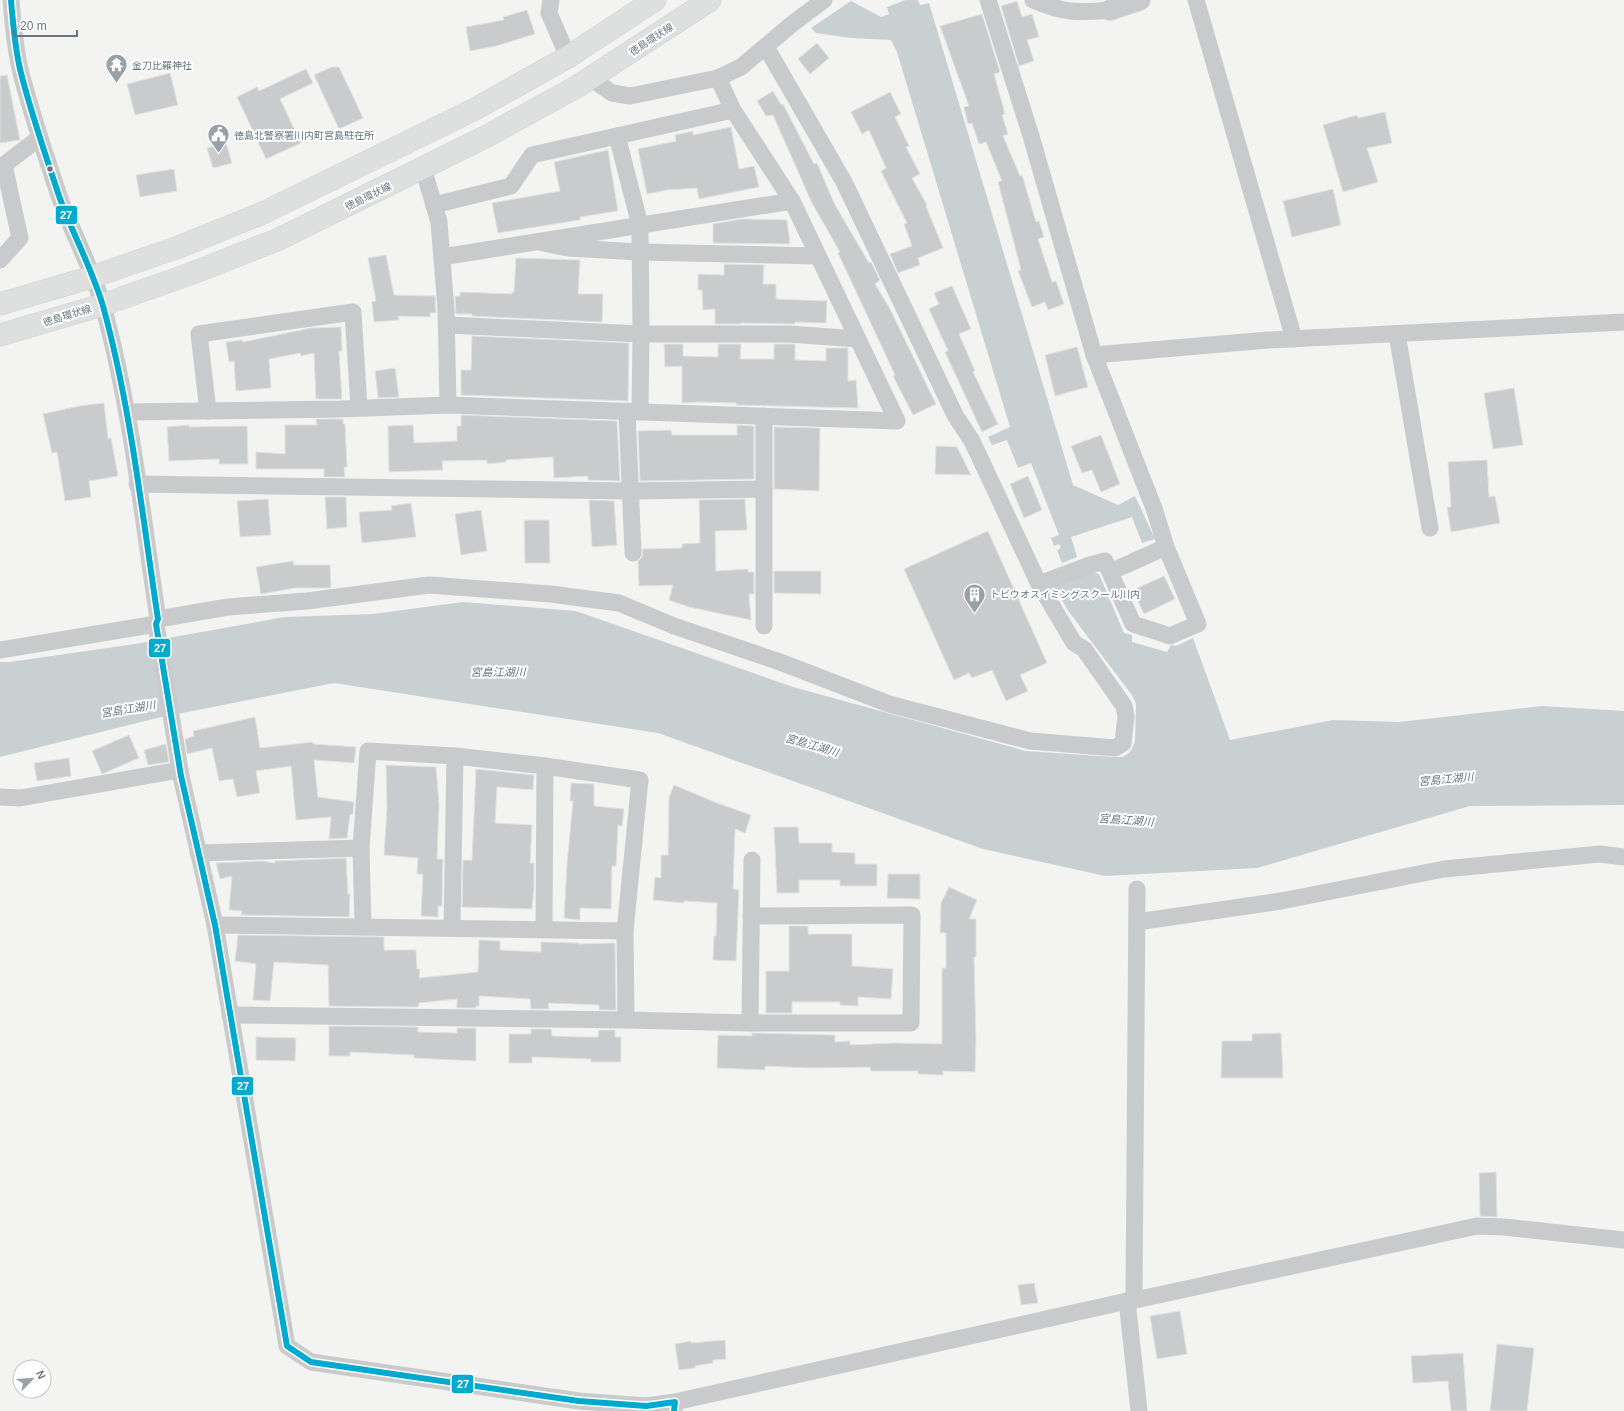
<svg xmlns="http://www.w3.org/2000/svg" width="1624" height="1411" font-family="Arial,'Noto Sans JP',sans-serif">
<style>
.water{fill:#c8d0d2}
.building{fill:#cacbcc;stroke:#e2e2e2}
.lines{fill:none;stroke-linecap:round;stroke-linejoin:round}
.primary-casing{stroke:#d0d1d1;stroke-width:23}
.minor{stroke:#c9cacb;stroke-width:17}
.tertiary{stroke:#c9cacb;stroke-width:21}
.primary{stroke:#dedfdf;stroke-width:22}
.bus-1-casing{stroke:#fff;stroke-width:9}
.bus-1{stroke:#00a9ce;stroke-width:6}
.bus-dot{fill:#66757f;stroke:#fff;stroke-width:1.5}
.labels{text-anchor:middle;stroke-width:4;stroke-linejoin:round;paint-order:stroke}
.street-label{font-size:10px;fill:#66757f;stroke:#fff}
.poi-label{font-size:10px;fill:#66757f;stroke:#fff;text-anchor:start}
.water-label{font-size:11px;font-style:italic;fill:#62767c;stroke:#fff}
.line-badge{stroke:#fff;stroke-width:1.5}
.badge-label{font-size:11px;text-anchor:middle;font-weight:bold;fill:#fff}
</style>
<rect width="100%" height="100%" fill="#f3f3f2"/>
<!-- water -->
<g class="water">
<path d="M 906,0 L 918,0 L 920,5 L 929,3 L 1073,485 L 1118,505 L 1135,496 L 1155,539 L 1142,543 L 1132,517 L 1071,537 L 1077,557 L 1062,563 L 1057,550 L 1061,548 L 1059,544 L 1054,546 L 1051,538 L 1059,535 L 1031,463 L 1018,468 L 1007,440 L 992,445 L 988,437 L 1010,427 L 897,52 L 891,40 L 851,38 L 816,33 L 811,28 L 851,1 L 881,17 L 889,14 L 887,7 Z"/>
<path d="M 1092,572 L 1099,574 L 1124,633 L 1132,635 L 1132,642 L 1167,652 L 1171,645 L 1176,646 L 1193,638 L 1230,740 L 1333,720 L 1399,722 L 1542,706 L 1624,711 L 1624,805 L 1470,806 L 1257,868 L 1105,876 L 983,849 L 658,733 L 334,683 L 157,718 L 0,757 L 0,662 L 10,662 L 135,644 L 285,617 L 373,614 L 463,602 L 576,611 L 793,687 L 1026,751 L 1113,757 L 1123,757 L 1130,752 L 1135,742 L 1136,704 L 1132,695 L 1069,612 L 1053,585 Z"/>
</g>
<!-- building -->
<g class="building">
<path d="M 1017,1 L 1022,17 L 1032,14 L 1039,37 L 1027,40 L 1034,61 L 1019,66 L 1001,6 Z"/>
<path d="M 527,10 L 535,34 L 496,46 L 470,51 L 466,27 L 504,20 L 503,17 Z"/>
<path d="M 982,14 L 1000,72 L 994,74 L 1005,114 L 1002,115 L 1008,134 L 1003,136 L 1020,176 L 1022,175 L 1036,222 L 1039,221 L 1044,237 L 1038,239 L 1052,282 L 1056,281 L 1064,304 L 1048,310 L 1045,302 L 1032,307 L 1018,271 L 1021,270 L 998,182 L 1002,181 L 986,142 L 979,144 L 972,123 L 968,124 L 964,107 L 969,106 L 940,26 Z"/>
<path d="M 817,43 L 829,58 L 810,74 L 798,59 Z"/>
<path d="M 332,67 L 339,67 L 363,118 L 339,129 L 314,75 Z"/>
<path d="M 306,69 L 313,83 L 280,99 L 301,143 L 266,159 L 237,97 L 257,87 L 259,91 Z"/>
<path d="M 170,73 L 178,105 L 135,115 L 127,84 Z"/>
<path d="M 7,75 L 20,140 L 0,143 L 0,76 Z"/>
<path d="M 773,91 L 781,105 L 783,104 L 814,164 L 817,163 L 834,203 L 869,263 L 871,262 L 880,280 L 875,284 L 890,309 L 936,404 L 913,415 L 893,376 L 895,375 L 838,253 L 840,252 L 812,203 L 773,115 L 766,116 L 757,101 Z"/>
<path d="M 890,92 L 901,114 L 895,117 L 909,146 L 906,147 L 920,174 L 912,178 L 927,205 L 926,206 L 943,248 L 918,258 L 920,265 L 898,273 L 890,254 L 912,246 L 904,224 L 907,223 L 881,171 L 886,168 L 869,130 L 862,134 L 851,112 Z"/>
<path d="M 1385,112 L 1392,143 L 1367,148 L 1378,182 L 1343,192 L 1323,125 L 1357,115 L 1358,118 Z"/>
<path d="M 731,127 L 739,169 L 754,166 L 759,187 L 699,199 L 697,188 L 667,190 L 647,194 L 638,149 L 676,141 L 675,135 L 693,131 L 693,135 Z"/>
<path d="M 226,143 L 232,163 L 213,168 L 207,148 Z"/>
<path d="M 608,150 L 618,211 L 580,217 L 580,220 L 498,233 L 492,203 L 560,191 L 554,162 Z"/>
<path d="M 174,169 L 177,191 L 140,197 L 136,175 Z"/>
<path d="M 1333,189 L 1341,225 L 1292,237 L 1283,201 Z"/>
<path d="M 741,219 L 787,220 L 790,244 L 713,243 L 713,224 Z"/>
<path d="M 386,255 L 394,295 L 435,296 L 436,313 L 430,313 L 430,317 L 398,316 L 399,320 L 374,322 L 372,302 L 376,301 L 368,258 Z"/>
<path d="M 516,258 L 580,260 L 578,294 L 603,294 L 602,322 L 472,316 L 472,314 L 456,314 L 455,296 L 460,296 L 460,292 L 512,294 L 512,292 L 514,292 Z"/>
<path d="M 724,264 L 764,265 L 763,284 L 776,284 L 776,299 L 827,301 L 826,323 L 795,322 L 795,324 L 741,323 L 741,324 L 715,324 L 715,309 L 703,310 L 702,290 L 698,290 L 698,274 L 724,275 Z"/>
<path d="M 952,286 L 971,329 L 959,334 L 975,371 L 973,372 L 998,424 L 982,432 L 945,352 L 948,351 L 929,309 L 939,304 L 934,293 Z"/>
<path d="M 341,327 L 342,351 L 339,351 L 342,399 L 316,399 L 314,353 L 301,356 L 300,353 L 269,359 L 271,388 L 236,391 L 234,361 L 229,362 L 226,342 L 242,340 L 243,342 L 311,328 Z"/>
<path d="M 472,336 L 629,343 L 628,401 L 461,395 L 461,370 L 471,370 Z"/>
<path d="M 664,344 L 683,344 L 683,356 L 718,357 L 718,344 L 741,344 L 740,359 L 774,359 L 774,344 L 795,344 L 795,360 L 826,361 L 826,348 L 848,348 L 848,381 L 856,380 L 858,408 L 736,405 L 736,403 L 698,402 L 682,403 L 682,366 L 665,367 Z"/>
<path d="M 1077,347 L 1088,387 L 1055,396 L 1045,355 Z"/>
<path d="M 395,368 L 399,397 L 378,398 L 375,371 Z"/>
<path d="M 1514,388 L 1523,445 L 1493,449 L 1484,393 Z"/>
<path d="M 104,403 L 108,439 L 111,438 L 118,476 L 89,481 L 91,497 L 65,501 L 57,452 L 52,453 L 43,414 L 79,406 Z"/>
<path d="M 461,415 L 617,421 L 620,481 L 588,480 L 588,476 L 554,478 L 553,457 L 506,460 L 506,462 L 487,464 L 487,460 L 442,461 L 443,470 L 389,472 L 388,426 L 413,425 L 414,443 L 457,441 L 457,426 L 461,426 Z"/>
<path d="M 316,419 L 343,419 L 343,424 L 345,424 L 347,467 L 344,467 L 345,477 L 324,477 L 324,469 L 256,469 L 256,452 L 285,454 L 285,425 L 317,425 Z"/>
<path d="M 189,425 L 189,427 L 247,426 L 248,464 L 219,464 L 219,459 L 169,461 L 167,427 Z"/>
<path d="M 737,425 L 754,426 L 754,479 L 640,481 L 638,431 L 671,430 L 672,435 L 737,435 Z"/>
<path d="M 774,427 L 820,428 L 819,491 L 774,489 Z"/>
<path d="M 1101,435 L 1120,484 L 1101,492 L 1092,470 L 1082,473 L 1071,446 Z"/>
<path d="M 936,446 L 957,447 L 971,475 L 935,474 Z"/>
<path d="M 1487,460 L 1489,497 L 1495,496 L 1500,523 L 1451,532 L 1447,507 L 1451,507 L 1448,462 Z"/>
<path d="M 1028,476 L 1042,510 L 1024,518 L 1010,484 Z"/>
<path d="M 325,497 L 346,497 L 347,527 L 327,529 Z"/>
<path d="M 268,499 L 271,535 L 240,537 L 237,501 Z"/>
<path d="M 745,499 L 747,530 L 715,531 L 716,571 L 748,569 L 748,572 L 754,572 L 754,594 L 749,594 L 751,620 L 689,607 L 669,600 L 673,585 L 639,586 L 638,561 L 642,557 L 643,549 L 682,548 L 682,544 L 700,543 L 699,500 Z"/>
<path d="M 589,500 L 614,501 L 617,545 L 592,547 Z"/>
<path d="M 411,503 L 416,537 L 362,543 L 359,512 L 392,510 L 391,506 Z"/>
<path d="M 481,510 L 487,551 L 461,555 L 455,514 Z"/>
<path d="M 524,520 L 549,520 L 550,563 L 525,563 Z"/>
<path d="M 988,531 L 1047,663 L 1020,675 L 1028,691 L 1006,701 L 992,670 L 972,678 L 969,673 L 954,680 L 904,569 Z"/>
<path d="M 293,561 L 294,565 L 330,565 L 331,588 L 295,588 L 261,594 L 256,567 Z"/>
<path d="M 774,571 L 821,571 L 821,594 L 774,593 Z"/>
<path d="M 1164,576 L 1175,599 L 1144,614 L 1133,590 Z"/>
<path d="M 255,717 L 260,748 L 313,742 L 313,744 L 356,747 L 354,763 L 314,760 L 318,797 L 354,802 L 353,814 L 350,815 L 347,838 L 329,839 L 331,817 L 296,820 L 291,766 L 256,771 L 260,793 L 237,797 L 233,779 L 219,781 L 212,748 L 187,754 L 185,739 L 194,736 L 193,731 Z"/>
<path d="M 129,735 L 139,758 L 102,774 L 92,751 Z"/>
<path d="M 166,744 L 169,762 L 148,765 L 144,750 Z"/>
<path d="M 69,758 L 71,776 L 37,781 L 34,763 Z"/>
<path d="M 386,765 L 436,767 L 439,804 L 437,859 L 443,859 L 442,906 L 438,906 L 438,917 L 421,916 L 423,874 L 417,874 L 418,858 L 384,855 L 387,808 Z"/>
<path d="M 476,769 L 534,775 L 533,790 L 497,787 L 495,823 L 532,825 L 530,863 L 534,863 L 534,887 L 532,909 L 462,907 L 463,860 L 472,860 Z"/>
<path d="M 571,783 L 594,784 L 594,806 L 624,809 L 622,826 L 618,825 L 616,866 L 612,866 L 611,909 L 580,908 L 580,920 L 564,918 L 567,864 L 573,801 L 570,801 Z"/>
<path d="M 674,785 L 717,803 L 751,815 L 745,833 L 735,829 L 733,889 L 739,890 L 736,961 L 713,960 L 714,936 L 716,936 L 717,903 L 684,901 L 684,903 L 653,900 L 655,877 L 661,878 L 661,855 L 668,855 L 669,798 Z"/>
<path d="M 774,827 L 798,827 L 799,843 L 832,843 L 832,852 L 855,853 L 855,864 L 877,864 L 877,886 L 840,886 L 840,880 L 799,880 L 799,893 L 777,893 Z"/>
<path d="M 346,858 L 348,894 L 350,894 L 349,917 L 241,915 L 242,911 L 229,910 L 232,876 L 220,879 L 216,863 L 261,861 L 275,863 L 275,861 Z"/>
<path d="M 888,874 L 920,874 L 920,899 L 887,898 Z"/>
<path d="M 949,887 L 977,900 L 969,919 L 976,919 L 976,957 L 974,957 L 976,1039 L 975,1072 L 943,1071 L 943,1075 L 918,1074 L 918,1071 L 871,1071 L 870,1067 L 811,1068 L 765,1066 L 765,1070 L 717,1068 L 718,1035 L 752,1036 L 752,1033 L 835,1035 L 835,1042 L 850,1041 L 850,1045 L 895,1043 L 942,1044 L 942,968 L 946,968 L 946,933 L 940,933 L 941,903 Z"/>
<path d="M 789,926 L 808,926 L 808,934 L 852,934 L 852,966 L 893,969 L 891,999 L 858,997 L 858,1006 L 840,1005 L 840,1002 L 792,1002 L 792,1013 L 766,1013 L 766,971 L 789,971 Z"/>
<path d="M 238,935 L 384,937 L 384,950 L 416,950 L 417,969 L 420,969 L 419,978 L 478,972 L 479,940 L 500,941 L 500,950 L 541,952 L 541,942 L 579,943 L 578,944 L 615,943 L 616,1010 L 599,1010 L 599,1005 L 548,1003 L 549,1009 L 531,1009 L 530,999 L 479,996 L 479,1006 L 476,1006 L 476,1008 L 457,1008 L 457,999 L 419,1003 L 418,1007 L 329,1006 L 328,965 L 274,962 L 270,1001 L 253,1000 L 256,964 L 235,961 Z"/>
<path d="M 329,1026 L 418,1027 L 418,1032 L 457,1033 L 457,1028 L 476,1028 L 476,1061 L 414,1058 L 414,1055 L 350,1052 L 350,1056 L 329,1056 Z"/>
<path d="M 531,1029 L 551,1029 L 552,1036 L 580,1037 L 598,1037 L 599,1030 L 615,1030 L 615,1037 L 621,1037 L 621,1062 L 591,1062 L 591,1059 L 532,1057 L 532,1063 L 509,1063 L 509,1034 L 531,1034 Z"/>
<path d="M 1281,1033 L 1283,1078 L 1221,1078 L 1222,1041 L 1252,1041 L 1252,1034 Z"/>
<path d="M 256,1037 L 296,1038 L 295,1061 L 256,1060 Z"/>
<path d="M 1496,1172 L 1497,1217 L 1480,1216 L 1479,1173 Z"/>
<path d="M 1034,1283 L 1038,1303 L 1021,1305 L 1018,1285 Z"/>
<path d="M 1180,1311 L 1187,1354 L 1157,1359 L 1150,1316 Z"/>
<path d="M 725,1340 L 726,1359 L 713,1360 L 713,1363 L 695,1366 L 695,1368 L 679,1370 L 675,1344 L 691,1341 L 691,1343 Z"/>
<path d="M 1497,1344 L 1534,1348 L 1527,1411 L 1490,1411 Z"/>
<path d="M 1463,1353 L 1467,1411 L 1451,1411 L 1448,1381 L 1413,1383 L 1411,1356 Z"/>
</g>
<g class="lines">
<defs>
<g id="primary">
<path d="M 0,304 L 92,277 L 179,247 L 265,212 L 475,109 L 568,57 L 655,0"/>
<path d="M 0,335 L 102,305 L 190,274 L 277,240 L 489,135 L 578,86 L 710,0"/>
</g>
</defs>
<!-- primary casing -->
<use href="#primary" class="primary-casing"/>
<!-- minor -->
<g class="minor">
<path d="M 11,0 C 13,24 15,50 21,73 C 31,113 45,153 58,193 C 71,231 92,268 103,306 C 131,408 142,514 158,619 L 156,624 L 181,776 L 215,925 L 287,1346 L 311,1362 L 579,1401 L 646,1406 L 675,1402 L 674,1411"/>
<path d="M 551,0 L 549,13 L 568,57"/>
<path d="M 988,0 L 1031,136 L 1094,355 L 1268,340 L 1624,322"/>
<path d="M 1033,0 C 1063,13 1077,13 1110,10"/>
<path d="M 1196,0 L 1294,339"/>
<path d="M 591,78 L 612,93 L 630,96 L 718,78 L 741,67 L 792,24 L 824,0"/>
<path d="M 617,136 L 640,225 L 641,334 L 640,412"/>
<path d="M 423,168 L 439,222 L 446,309 L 448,405"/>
<path d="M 434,205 L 511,186 L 532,155 L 733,110"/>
<path d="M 543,243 L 568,248 L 640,252 L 818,256"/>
<path d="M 442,257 L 792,201"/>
<path d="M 0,260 L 20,238 L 4,165 L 39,138"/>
<path d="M 447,325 L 641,334 L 789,334 L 858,339"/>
<path d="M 1397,334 L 1430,528"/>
<path d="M 1094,355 L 1155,511 L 1166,547"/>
<path d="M 208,411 L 199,334 L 353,312 L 359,408"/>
<path d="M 627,411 L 633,553"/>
<path d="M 127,412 L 340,409 L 448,405 L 897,421 L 792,201 L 733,110 L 718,78"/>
<path d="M 137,484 L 630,491 L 764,489"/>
<path d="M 1039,584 L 1090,565 L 1105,561 L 1133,624 L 1170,636 L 1198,624 L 1166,547 L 1110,572"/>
<path d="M 158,619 L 228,607 L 307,601 L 429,585 L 551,594 L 619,603 L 674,626 L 780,662 L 889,704 L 1030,741 L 1115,748 L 1123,743 L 1126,716 L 1124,706 L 1084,649 L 1074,643 L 1039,584 L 972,441 L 955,415 L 844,182 L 766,47"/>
<path d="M 764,626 L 764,416"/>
<path d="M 0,650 L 156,624"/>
<path d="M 0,797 L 20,798 L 180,770"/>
<path d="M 198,853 L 361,848"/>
<path d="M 1137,922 L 1281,901 L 1444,869 L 1600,854 L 1624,857"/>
<path d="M 215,925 L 625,931"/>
<path d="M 452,928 L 455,756"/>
<path d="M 544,929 L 545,766"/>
<path d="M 230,1015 L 626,1020 L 625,931 L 640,780 L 545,766 L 455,756 L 368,751 L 361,848 L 363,927"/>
<path d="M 626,1020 L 750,1023 L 752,860"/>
<path d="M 750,1023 L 911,1023 L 912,915 L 751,916"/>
<path d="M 1134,1300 L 1137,889"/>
<path d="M 1127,1301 L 1139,1411"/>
<path d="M 675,1402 L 1127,1301 L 1140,1299 L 1477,1226 L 1504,1227 L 1624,1240"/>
</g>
<!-- tertiary -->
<path class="tertiary" d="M 1110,10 L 1140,0"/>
<!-- primary -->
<use href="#primary" class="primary"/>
<defs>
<path id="bus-1" d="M 11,0 C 13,24 15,50 21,73 C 31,113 45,153 58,193 C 71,231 92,268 103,306 C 131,408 142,514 158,619 L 156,624 L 181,776 L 215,925 L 287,1346 L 311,1362 L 579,1401 L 646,1406 L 675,1402 L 674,1411"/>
</defs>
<!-- bus-1 casing -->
<use href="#bus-1" class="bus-1-casing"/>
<!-- bus-1 -->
<use href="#bus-1" class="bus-1"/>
</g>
<!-- icons -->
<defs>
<symbol id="temple-pin" viewBox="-11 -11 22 30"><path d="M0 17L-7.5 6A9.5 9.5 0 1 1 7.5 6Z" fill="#97a1a7" stroke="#fff"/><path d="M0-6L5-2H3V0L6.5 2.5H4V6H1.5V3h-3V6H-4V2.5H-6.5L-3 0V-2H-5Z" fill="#fff"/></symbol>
<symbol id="civic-pin" viewBox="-11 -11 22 30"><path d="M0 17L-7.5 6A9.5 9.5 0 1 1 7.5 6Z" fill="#97a1a7" stroke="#fff"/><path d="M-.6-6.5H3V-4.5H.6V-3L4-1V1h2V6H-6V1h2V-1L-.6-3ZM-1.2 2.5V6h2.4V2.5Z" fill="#fff"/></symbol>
<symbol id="building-pin" viewBox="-11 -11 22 30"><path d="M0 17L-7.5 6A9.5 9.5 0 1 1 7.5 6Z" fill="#97a1a7" stroke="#fff"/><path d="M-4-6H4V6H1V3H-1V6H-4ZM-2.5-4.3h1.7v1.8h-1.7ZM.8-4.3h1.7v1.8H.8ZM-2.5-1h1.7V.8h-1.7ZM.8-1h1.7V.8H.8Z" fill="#fff"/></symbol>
</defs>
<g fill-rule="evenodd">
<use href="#temple-pin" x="104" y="52" width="25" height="34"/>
<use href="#civic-pin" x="206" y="122" width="25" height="34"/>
<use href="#building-pin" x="962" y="582" width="25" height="34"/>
</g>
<!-- markers -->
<circle class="bus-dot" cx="50" cy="169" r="3.5"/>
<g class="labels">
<!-- street labels -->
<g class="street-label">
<text transform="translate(651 39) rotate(-33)" y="4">徳島環状線</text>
<text transform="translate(368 196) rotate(-26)" y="4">徳島環状線</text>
<text transform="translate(67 315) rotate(-17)" y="4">徳島環状線</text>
</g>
<!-- poi labels -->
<g class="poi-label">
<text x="132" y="69">金刀比羅神社</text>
<text x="234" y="139">徳島北警察署川内町宮島駐在所</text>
<text x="990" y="598">トビウオスイミングスクール川内</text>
</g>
<!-- water labels -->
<g class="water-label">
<text x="498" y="676">宮島江湖川</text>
<text transform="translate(128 709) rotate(-9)" y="4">宮島江湖川</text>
<text transform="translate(812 745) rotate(16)" y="4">宮島江湖川</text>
<text transform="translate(1446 779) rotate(-5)" y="4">宮島江湖川</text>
<text transform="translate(1126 820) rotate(4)" y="4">宮島江湖川</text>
</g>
</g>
<g class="line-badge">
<rect x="55" y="205" width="23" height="20" rx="4" fill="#00a9ce"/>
<rect x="148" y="638" width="23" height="20" rx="4" fill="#00a9ce"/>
<rect x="231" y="1076" width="23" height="20" rx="4" fill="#00a9ce"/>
<rect x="451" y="1374" width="23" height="20" rx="4" fill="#00a9ce"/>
</g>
<g class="badge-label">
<text x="66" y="219">27</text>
<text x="160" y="652">27</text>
<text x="243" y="1090">27</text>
<text x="463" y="1388">27</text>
</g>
<!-- north arrow -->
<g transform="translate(32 1379) rotate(65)"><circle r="19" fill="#ffffff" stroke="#c2c8cc"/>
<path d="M0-3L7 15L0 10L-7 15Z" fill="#97a1a7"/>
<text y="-6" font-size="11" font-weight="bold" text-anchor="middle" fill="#66757f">N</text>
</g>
<!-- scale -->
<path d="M14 30v6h63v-6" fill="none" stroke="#66757f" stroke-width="2"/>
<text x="20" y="30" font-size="12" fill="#66757f" stroke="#ffffff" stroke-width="3" paint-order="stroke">20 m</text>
</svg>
